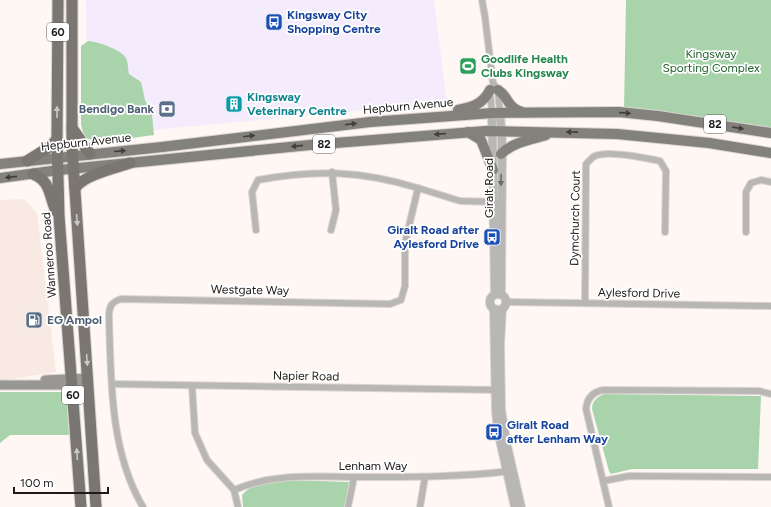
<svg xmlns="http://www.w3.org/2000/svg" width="771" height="507" font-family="Figtree,sans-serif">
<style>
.commercial{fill:#f4ebfc}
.built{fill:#f8e9e2}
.green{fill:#a8d3ab}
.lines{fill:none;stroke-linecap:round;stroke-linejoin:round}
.minor-casing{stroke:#dbd4d1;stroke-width:8}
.tertiary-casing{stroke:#dbd4d1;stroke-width:10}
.secondary-casing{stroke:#dbd4d1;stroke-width:11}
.primary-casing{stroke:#dbd4d1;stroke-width:12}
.trunk-casing{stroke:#dbd4d1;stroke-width:13}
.minor{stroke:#b9b7b5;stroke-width:6}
.tertiary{stroke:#b9b7b5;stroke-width:8}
.secondary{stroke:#999793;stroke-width:9}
.primary{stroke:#83817c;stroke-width:10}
.trunk{stroke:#7a7772;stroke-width:11}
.oneway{fill:#cac9c7}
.oneway2{fill:#413e3c}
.oneway3{fill:#6b6867}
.labels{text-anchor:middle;stroke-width:3.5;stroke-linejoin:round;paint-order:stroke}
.shield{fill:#fff;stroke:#615f5e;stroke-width:1}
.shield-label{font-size:11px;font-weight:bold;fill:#1d1a19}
.transit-label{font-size:12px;font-weight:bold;fill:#164399;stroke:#fff;text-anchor:start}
.park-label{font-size:12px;fill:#23622d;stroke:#fff}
.leisure-label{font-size:12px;font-weight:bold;fill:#27864d;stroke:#fff;text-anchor:start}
.culture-label{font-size:12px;font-weight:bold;fill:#0d838f;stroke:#fff;text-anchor:start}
.street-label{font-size:12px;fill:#1d1a19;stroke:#fff}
.service-label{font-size:12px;font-weight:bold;fill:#4e5e75;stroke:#fff;text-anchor:end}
</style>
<rect width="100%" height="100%" fill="#fff7f4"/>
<!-- commercial -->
<path class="commercial" d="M 86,0 L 434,0 L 447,104 L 398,107 L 88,136 Z"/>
<!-- built -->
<path class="built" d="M 24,199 L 37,213 L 56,372 L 0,381 L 0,200 Z"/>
<!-- green -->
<g class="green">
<path d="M 626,0 L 771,0 L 771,129 L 624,110 Z"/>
<path d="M 88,41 C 96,41 122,50 126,58 C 128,62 128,69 129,74 L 141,82 L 145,100 L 152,115 L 154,135 L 101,142 L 85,138 L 81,125 L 81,46 Z"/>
<path d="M 0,392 L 66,392 L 69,435 L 10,435 L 0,443 Z"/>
<path d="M 604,394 L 761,396 L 758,469 L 632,469 L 611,474 L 609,471 L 592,409 C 592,401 597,397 604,394 Z"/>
<path d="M 285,480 L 349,482 L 345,507 L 243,507 L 242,495 C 251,483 271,482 285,480 Z"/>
</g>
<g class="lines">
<defs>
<g id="minor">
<path d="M 482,0 L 485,17 L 493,83 L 498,90 L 500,113"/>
<path d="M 490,91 L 492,113"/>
<path d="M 256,230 L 252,192 L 258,180 C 316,169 362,171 418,188"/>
<path d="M 331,230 L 336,210 L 332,172"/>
<path d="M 746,232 L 746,192 L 751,183 L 761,180 L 771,182"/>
<path d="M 506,302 L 771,306"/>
<path d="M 585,303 L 586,164 C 588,162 591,159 593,157 C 605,149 646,158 660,161 L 666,171 L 665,232"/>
<path d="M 112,384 L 498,390"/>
<path d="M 192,386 L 195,433 L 207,460 L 234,490 L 238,507"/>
<path d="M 603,481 L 629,476 L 771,477"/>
<path d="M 234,490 C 275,472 321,477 364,477 C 413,477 462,477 511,471"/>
<path d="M 143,507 C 110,452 111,380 109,317 C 109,307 111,302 121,299 L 390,304 L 401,300 L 405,286 L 405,243 L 418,188 L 460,201 L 497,202"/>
<path d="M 348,507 L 354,477"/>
<path d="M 420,507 L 425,477"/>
<path d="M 609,507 L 586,409 C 587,398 593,392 603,390 L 759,391 L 771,394"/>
</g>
<g id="tertiary">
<path d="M 492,113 L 495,294"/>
<path d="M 500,113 L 502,143 L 501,294"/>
<circle cx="498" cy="302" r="8"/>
<path d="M 494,309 L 496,411 L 498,431 L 515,507"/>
<path d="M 502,309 L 500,344 L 501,410 L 507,446 L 521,507"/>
</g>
<g id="secondary">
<path d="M 45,380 L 88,378"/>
<path d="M 0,385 L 88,385"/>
</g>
<g id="primary">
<path d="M 498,90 C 509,97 507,108 522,112"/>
<path d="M 458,110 C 473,107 483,104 490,90"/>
<path d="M 468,132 L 481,140 L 493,170"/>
<path d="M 501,154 C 513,142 530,140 546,135"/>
<path d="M 0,164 L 162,147 L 370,122 L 492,113 L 619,112 L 658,116 L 771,133"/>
<path d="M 0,178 L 59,170 L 310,145 L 486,131 L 617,134 L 709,143 L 771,153"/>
</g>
<g id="trunk">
<path d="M 58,0 L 57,139 L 59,216 L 81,507"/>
<path d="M 72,0 L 72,146 L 96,507"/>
<path d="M 72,128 L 90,154"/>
<path d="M 27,161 L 51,146 L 57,139"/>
<path d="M 33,174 C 51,181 49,196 56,211"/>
<path d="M 75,188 C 84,175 115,168 130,163"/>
</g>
</defs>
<!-- minor casing -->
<use href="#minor" class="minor-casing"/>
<!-- tertiary casing -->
<use href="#tertiary" class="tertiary-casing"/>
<!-- secondary casing -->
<use href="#secondary" class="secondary-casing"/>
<!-- primary casing -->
<use href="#primary" class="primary-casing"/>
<!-- trunk casing -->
<use href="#trunk" class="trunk-casing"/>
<!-- minor -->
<use href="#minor" class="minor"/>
<!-- tertiary -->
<use href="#tertiary" class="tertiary"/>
<!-- secondary -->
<use href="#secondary" class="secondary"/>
<!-- primary -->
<use href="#primary" class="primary"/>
<!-- trunk -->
<use href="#trunk" class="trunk"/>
</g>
<!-- one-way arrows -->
<defs><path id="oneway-solid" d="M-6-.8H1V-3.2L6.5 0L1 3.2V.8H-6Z"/></defs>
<g class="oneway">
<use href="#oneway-solid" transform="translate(57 112) rotate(-90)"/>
<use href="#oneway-solid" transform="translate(77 220) rotate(86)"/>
<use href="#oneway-solid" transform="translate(87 360) rotate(86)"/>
<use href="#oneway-solid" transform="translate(77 454) rotate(-94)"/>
</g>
<g class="oneway2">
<use href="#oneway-solid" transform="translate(625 113) rotate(4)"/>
<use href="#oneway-solid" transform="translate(351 124) rotate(-7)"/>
<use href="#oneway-solid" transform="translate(738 128) rotate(9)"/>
<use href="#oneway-solid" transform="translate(572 132) rotate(-179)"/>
<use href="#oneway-solid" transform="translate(440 134) rotate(175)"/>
<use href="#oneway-solid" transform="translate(249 136) rotate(-7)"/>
<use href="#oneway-solid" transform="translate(297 146) rotate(174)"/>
<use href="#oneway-solid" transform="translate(120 151) rotate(-5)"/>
<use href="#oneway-solid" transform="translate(11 177) rotate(174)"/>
</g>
<use class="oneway3" href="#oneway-solid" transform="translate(501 180) rotate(91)"/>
<!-- icons -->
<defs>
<symbol id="bus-square" viewBox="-11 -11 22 22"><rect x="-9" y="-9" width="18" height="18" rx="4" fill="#1a4fb4" stroke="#fff"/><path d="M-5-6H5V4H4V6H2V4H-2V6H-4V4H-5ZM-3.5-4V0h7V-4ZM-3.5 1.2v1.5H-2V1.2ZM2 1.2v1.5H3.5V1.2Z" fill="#fff"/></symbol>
<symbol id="stadium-square" viewBox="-11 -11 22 22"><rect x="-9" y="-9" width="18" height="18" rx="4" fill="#2e9e5b" stroke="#fff"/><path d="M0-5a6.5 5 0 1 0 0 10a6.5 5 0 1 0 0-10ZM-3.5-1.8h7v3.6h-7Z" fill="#fff"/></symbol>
<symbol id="building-square" viewBox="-11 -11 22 22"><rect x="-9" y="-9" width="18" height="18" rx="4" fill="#0f9aa8" stroke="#fff"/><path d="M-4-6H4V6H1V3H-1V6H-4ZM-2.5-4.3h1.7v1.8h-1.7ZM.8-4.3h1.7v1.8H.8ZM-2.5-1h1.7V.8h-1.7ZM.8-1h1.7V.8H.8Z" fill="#fff"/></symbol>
<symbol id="bank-square" viewBox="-11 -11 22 22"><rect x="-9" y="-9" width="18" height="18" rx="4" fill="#5c6f8a" stroke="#fff"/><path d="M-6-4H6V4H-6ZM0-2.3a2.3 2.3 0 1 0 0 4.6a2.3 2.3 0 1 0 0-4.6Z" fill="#fff"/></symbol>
<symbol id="fuel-square" viewBox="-11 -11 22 22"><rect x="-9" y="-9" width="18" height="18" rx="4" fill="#5c6f8a" stroke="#fff"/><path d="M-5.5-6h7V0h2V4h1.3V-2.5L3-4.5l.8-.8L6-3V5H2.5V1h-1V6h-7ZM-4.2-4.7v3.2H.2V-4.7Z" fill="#fff"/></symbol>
</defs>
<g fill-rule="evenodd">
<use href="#bus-square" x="264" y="12" width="20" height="20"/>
<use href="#stadium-square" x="458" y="56" width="20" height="20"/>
<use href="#building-square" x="224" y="94" width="20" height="20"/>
<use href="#bank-square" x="157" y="99" width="20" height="20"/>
<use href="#bus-square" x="482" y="227" width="20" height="20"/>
<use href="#fuel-square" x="24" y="310" width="20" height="20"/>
<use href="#bus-square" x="484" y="422" width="20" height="20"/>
</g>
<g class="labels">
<!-- shield labels -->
<g class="shield">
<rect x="47" y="23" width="22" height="18" rx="3"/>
<rect x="704" y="115" width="22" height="18" rx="3"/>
<rect x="313" y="135" width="22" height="18" rx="3"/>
<rect x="62" y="386" width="22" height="18" rx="3"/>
</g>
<g class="shield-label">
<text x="58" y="36">60</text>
<text x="715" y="128">82</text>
<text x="324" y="148">82</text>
<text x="73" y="399">60</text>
</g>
<!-- transit labels -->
<g class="transit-label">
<text x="287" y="19">Kingsway City<tspan x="287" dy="14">Shopping Centre</tspan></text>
<text x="479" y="234" text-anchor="end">Giralt Road after<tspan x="479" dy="14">Aylesford Drive</tspan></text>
<text x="507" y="429">Giralt Road<tspan x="507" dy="14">after Lenham Way</tspan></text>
</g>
<!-- park labels -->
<g class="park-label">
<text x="711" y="58">Kingsway<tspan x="711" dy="14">Sporting Complex</tspan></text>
</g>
<!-- leisure labels -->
<g class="leisure-label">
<text x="481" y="63">Goodlife Health<tspan x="481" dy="14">Clubs Kingsway</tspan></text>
</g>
<!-- culture labels -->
<g class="culture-label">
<text x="247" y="101">Kingsway<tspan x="247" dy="14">Veterinary Centre</tspan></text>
</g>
<!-- street labels -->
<g class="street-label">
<text transform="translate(408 106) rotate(-5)" y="4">Hepburn Avenue</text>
<text transform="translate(86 142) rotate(-6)" y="4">Hepburn Avenue</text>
<text transform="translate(489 188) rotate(-90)" y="4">Giralt Road</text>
<text transform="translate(575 218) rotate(-89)" y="4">Dymchurch Court</text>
<text transform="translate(49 255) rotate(-94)" y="4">Wanneroo Road</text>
<text transform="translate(250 290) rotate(1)" y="4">Westgate Way</text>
<text transform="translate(639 293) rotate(1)" y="4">Aylesford Drive</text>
<text transform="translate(306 376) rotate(1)" y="4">Napier Road</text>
<text x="373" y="470">Lenham Way</text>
</g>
<!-- service labels -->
<g class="service-label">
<text x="154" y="113">Bendigo Bank</text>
<text x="47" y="324" text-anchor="start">EG Ampol</text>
</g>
</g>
<!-- scale -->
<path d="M14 487v6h94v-6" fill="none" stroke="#1d1a19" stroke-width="2"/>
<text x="20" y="487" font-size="12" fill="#1d1a19" stroke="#ffffff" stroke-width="3" paint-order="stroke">100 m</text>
</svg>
